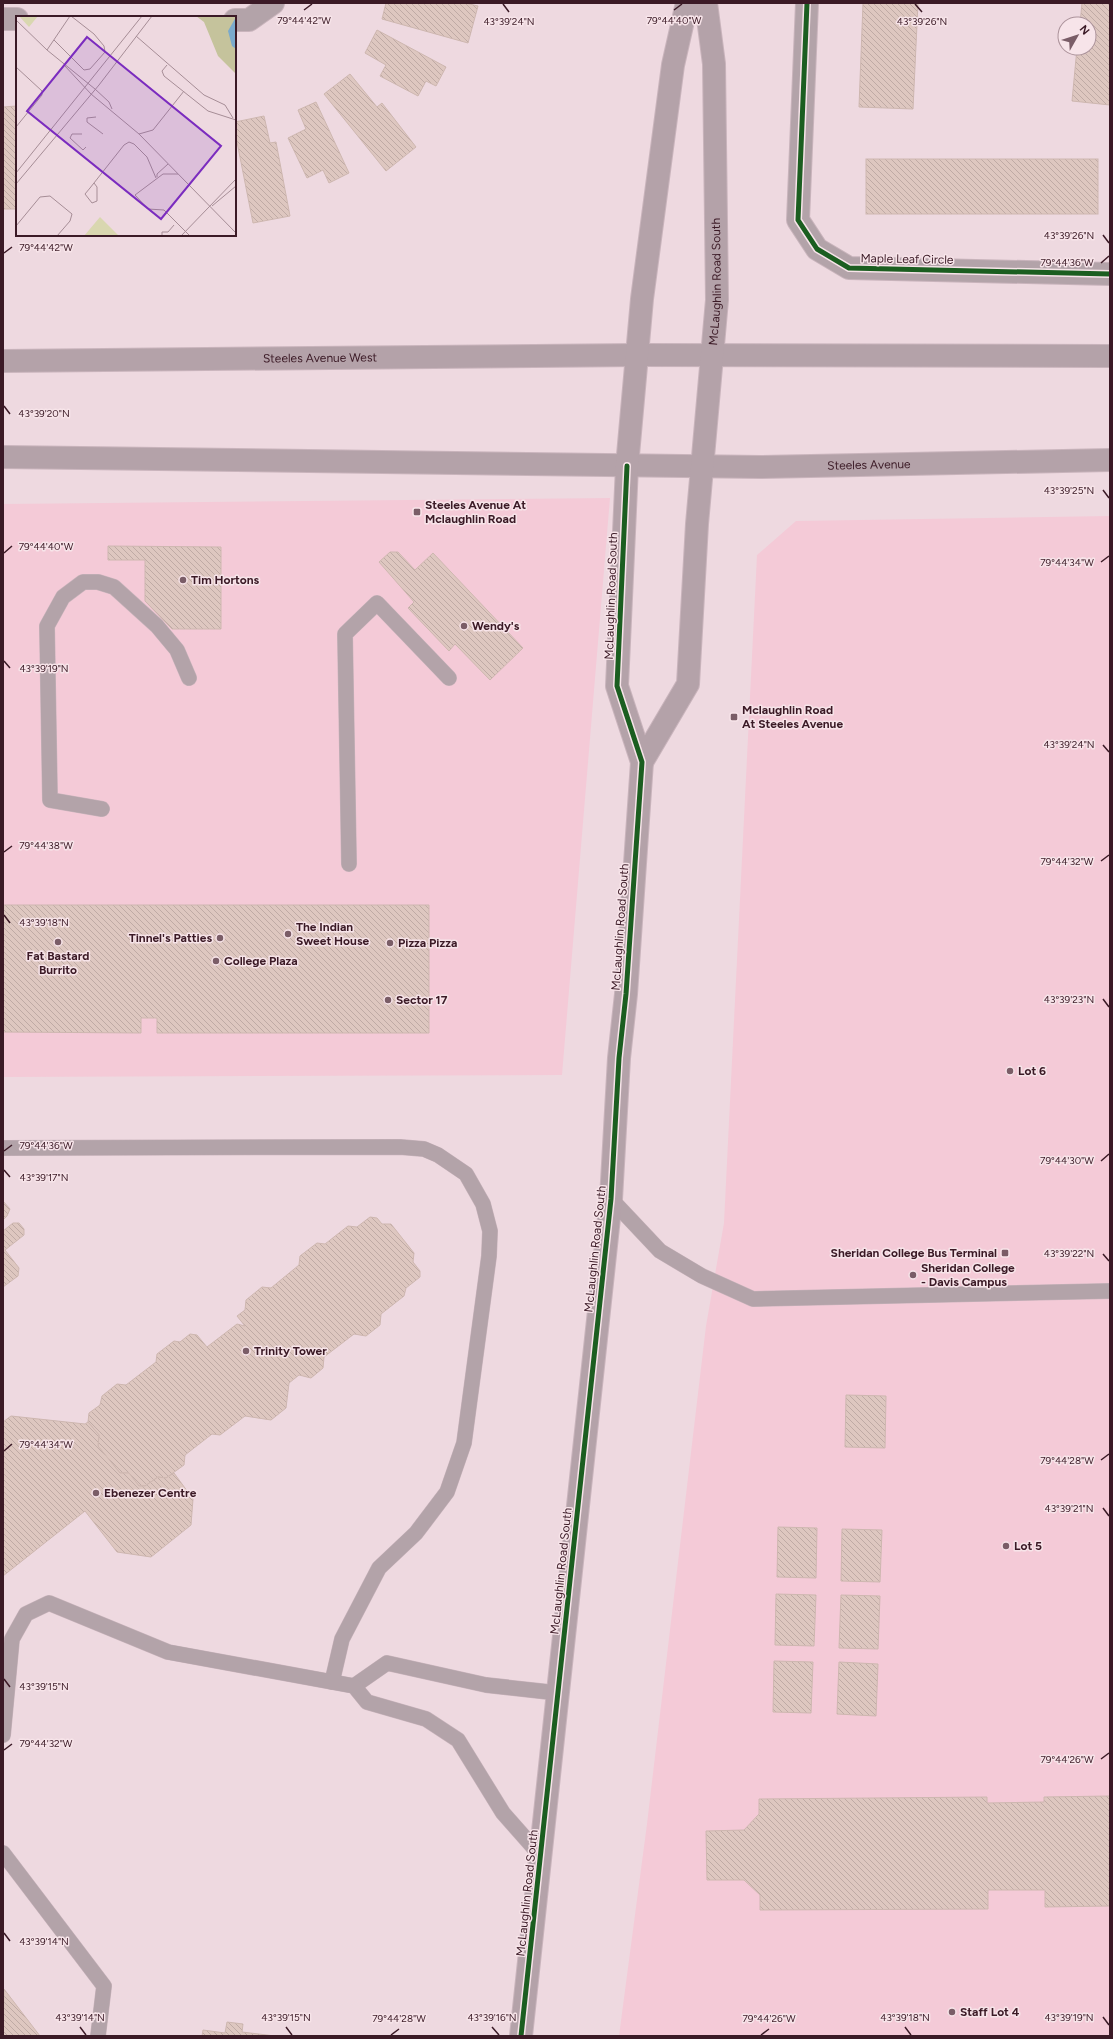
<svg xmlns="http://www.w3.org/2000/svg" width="1113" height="2039" font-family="Figtree,sans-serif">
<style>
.built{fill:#f4cad7}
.building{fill:url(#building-back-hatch);stroke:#ceb7b0}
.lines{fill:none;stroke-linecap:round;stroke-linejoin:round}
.lane-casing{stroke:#c9b4bc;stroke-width:16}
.street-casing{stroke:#c9b4bc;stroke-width:24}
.secondary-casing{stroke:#c9b4bc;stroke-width:24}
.lane{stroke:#b3a3a9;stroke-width:15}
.street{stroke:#b3a3a9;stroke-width:22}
.secondary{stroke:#b4a2a9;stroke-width:22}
.cycleway-casing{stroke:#f7e4e9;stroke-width:8}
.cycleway{stroke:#1b5e20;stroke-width:5}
.ticks{fill:none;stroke:#3b1a26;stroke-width:1.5}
.poi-dot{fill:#7a5d67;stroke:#f7e4e9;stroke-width:1.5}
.labels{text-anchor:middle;stroke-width:3;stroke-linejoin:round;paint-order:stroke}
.street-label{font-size:12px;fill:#3b1a26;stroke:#f7e4e9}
.poi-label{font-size:12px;font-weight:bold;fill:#3b1a26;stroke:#f7e4e9;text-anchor:start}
.inset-road{fill:none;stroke:#a68d96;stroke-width:1}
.view{fill:#7b2cbf;fill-opacity:0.15;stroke:#7b2cbf;stroke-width:2}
.inset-edge{fill:none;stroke:#3b1a26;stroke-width:2}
.ticks-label{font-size:10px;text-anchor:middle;fill:#3b1a26;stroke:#f7e4e9;stroke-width:3;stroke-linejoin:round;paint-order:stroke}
</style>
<defs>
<pattern id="building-back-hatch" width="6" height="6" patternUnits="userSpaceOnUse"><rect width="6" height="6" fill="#dec7c0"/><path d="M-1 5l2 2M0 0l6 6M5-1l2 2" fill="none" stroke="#bfaaa5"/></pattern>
</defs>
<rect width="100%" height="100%" fill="#eed9e0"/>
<!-- built -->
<g class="built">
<path d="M 610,498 L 562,1075 L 3,1077 L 3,504 Z"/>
<path d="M 1110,516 L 1110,2036 L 619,2036 L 647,1824 L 706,1326 L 724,1223 L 757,555 L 796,521 Z"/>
</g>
<!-- building -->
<g class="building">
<path d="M 386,3 L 465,3 L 478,6 L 468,43 L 382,19 Z"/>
<path d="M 863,3 L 918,3 L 913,109 L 859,107 Z"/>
<path d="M 1082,3 L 1110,3 L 1110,105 L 1072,101 L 1077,48 L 1089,48 L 1089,24 L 1080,24 Z"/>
<path d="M 377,30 L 446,67 L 436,86 L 426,81 L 418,96 L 380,76 L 386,65 L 365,53 Z"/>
<path d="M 350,74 L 377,107 L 382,103 L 416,147 L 386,171 L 324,94 Z"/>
<path d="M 316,102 L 349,173 L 329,183 L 323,170 L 307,178 L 288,138 L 306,129 L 298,110 Z"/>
<path d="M 17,106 L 17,209 L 3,209 L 3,107 Z"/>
<path d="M 264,116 L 270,143 L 276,142 L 290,216 L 253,223 L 235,132 L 235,122 Z"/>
<rect x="866" y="159" width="232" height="55"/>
<path d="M 108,546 L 221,547 L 221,629 L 172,629 L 145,601 L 145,560 L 108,560 Z"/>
<path d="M 390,552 L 398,552 L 415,570 L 433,553 L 523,648 L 490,680 L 455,644 L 449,651 L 408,608 L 414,602 L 379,562 Z"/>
<path d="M 3,905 L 429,905 L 429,1033 L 157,1033 L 157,1018 L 141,1018 L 141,1033 L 3,1032 Z"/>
<path d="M 3,1201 L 10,1209 L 7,1216 L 3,1220 Z"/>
<path d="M 370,1217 L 377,1218 L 382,1224 L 391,1224 L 414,1253 L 413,1262 L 420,1271 L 420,1277 L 406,1288 L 404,1296 L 381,1314 L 380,1325 L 366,1336 L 354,1334 L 324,1357 L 323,1368 L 311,1378 L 299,1375 L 289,1383 L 286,1408 L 271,1420 L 245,1416 L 220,1435 L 212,1434 L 185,1455 L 184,1465 L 166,1478 L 158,1477 L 145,1486 L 139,1486 L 129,1473 L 120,1473 L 98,1446 L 99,1435 L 88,1422 L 89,1413 L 100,1405 L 102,1396 L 117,1384 L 126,1385 L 156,1362 L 157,1354 L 174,1341 L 180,1342 L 190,1334 L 197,1335 L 207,1347 L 237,1324 L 245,1326 L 237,1316 L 245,1310 L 246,1300 L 262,1287 L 271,1288 L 299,1265 L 300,1256 L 317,1243 L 325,1244 L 348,1226 L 357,1227 Z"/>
<path d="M 13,1223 L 19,1223 L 24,1229 L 24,1235 L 5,1250 L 19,1268 L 18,1276 L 3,1287 L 3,1231 Z"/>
<path d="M 846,1395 L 886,1396 L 885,1448 L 845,1447 Z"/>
<path d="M 11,1416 L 85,1424 L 88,1422 L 99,1435 L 98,1446 L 120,1473 L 129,1473 L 139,1486 L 145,1486 L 158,1477 L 166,1478 L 174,1473 L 193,1499 L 191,1525 L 151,1557 L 117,1552 L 85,1511 L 3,1576 L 3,1422 Z"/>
<path d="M 778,1527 L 817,1528 L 816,1578 L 777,1577 Z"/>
<path d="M 842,1529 L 882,1530 L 880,1582 L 841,1581 Z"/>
<path d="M 776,1594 L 816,1595 L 814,1646 L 775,1645 Z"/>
<path d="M 841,1595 L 880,1596 L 878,1649 L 839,1648 Z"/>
<path d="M 774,1661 L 813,1662 L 811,1713 L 773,1712 Z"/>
<path d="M 839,1662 L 878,1664 L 876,1716 L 837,1714 Z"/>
<path d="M 1110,1796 L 1110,1906 L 1045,1907 L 1045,1890 L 988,1890 L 988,1909 L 760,1910 L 760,1895 L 744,1880 L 707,1880 L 706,1831 L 744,1830 L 759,1814 L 759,1799 L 987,1797 L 987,1803 L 1044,1802 L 1044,1797 Z"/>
<path d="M 4,1989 L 40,2036 L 3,2036 Z"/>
<path d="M 227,2022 L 243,2024 L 242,2032 L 275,2036 L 202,2036 L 203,2030 L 225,2033 Z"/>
</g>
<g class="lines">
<defs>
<g id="lane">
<path d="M 102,809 L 50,800 L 47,626 L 63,597 L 83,582 L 98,582 L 114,587 L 157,626 L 177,650 L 189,678"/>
<path d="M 349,864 L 345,634 L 377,603 L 449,678"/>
<path d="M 3,1148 L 400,1147 L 424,1149 L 438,1155 L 466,1174 L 483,1204 L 490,1231 L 489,1256 L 464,1443 L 447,1492 L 416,1533 L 379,1568 L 342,1639 L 332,1682"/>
<path d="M 611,1199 L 660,1251 L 702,1276 L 753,1299 L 1110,1291"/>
<path d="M 354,1686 L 387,1663 L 486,1685 L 558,1693"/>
<path d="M 3,1735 L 12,1639 L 26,1614 L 49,1603 L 168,1652 L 354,1686 L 367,1702 L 426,1719 L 458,1740 L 503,1813 L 541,1856"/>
<path d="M 3,1853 L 104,1986 L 98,2036"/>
</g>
<g id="street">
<path d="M 807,3 L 798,220 L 817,249 L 849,268 L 1110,274"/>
<path d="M 3,19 L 17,19"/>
<path d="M 235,20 L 249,20 L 273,3"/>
</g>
<g id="secondary">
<path id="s1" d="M 3,361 L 637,355 L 1110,356"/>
<path id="s2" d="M 3,457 L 761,467 L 1110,460"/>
<path id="s3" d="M 642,762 L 688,684 L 697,524 L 717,300 L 714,64 L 706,3"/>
<path d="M 521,2036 L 611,1199 L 619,1058 L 626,994 L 642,762 L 617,686 L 627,466 L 642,299 L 673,65 L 687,3"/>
</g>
</defs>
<!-- lane casing -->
<use href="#lane" class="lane-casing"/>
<!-- street casing -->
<use href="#street" class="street-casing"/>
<!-- secondary casing -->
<use href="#secondary" class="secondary-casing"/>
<!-- lane -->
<use href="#lane" class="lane"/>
<!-- street -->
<use href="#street" class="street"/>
<!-- secondary -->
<use href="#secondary" class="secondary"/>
<defs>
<g id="cycleway">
<path d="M 807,3 L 798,220 L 817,249 L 849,268 L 1110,274"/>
<path d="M 521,2036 L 611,1199 L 619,1058 L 626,994 L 642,762 L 617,686 L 627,466"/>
</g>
</defs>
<!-- cycleway casing -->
<use href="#cycleway" class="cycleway-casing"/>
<!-- cycleway -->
<use href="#cycleway" class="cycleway"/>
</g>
<!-- ticks -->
<path class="ticks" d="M 503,4 L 509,12M 915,4 L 922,12M 304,10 L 312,4M 674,10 L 682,4M 1103,235 L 1109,243M 4,253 L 12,247M 1101,263 L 1109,256M 4,406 L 10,414M 1103,490 L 1109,498M 4,553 L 12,546M 1101,562 L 1109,556M 4,661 L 10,668M 1103,745 L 1109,752M 4,852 L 12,846M 1101,861 L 1109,855M 4,915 L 10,923M 1103,999 L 1109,1007M 4,1151 L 12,1145M 1101,1161 L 1109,1154M 4,1170 L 10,1177M 1103,1254 L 1109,1261M 4,1451 L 12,1444M 1101,1460 L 1109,1454M 1103,1508 L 1109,1516M 4,1679 L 10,1687M 4,1750 L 12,1744M 1101,1759 L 1109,1753M 4,1933 L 10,1941M 1103,2017 L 1109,2025M 80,2027 L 86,2035M 286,2027 L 292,2035M 492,2027 L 499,2035M 905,2027 L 911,2035M 391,2035 L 399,2029M 761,2035 L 769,2029"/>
<!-- markers -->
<g class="poi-dot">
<rect x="413" y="508" width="8" height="8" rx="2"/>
<circle cx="183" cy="580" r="4"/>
<circle cx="464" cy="626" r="4"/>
<rect x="730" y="713" width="8" height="8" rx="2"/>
<circle cx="288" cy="934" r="4"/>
<circle cx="220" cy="938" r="4"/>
<circle cx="58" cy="942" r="4"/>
<circle cx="390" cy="943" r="4"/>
<circle cx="216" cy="961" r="4"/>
<circle cx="388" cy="1000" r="4"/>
<circle cx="1010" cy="1071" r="4"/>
<rect x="1001" y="1249" width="8" height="8" rx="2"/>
<circle cx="913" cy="1275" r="4"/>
<circle cx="246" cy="1351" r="4"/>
<circle cx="96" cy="1493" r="4"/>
<circle cx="1006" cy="1546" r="4"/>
<circle cx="952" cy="2012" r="4"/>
</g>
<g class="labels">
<!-- street labels -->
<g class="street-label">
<text transform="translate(907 259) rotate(1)" y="4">Maple Leaf Circle</text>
<text dy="4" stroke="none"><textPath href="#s3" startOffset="494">McLaughlin Road South</textPath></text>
<text dy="4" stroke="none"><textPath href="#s1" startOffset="317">Steeles Avenue West</textPath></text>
<text dy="4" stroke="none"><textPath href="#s2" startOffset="866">Steeles Avenue</textPath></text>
<text transform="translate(611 596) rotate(-88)" y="4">McLaughlin Road South</text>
<text transform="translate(620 927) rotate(-86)" y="4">McLaughlin Road South</text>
<text transform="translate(595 1249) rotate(-84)" y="4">McLaughlin Road South</text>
<text transform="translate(561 1571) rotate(-84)" y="4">McLaughlin Road South</text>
<text transform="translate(527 1893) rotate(-84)" y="4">McLaughlin Road South</text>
</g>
<!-- poi labels -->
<g class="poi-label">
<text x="425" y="509">Steeles Avenue At<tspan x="425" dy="14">Mclaughlin Road</tspan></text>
<text x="191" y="584">Tim Hortons</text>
<text x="472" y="630">Wendy's</text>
<text x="742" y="714">Mclaughlin Road<tspan x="742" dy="14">At Steeles Avenue</tspan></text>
<text x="296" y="931">The Indian<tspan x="296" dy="14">Sweet House</tspan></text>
<text x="212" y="942" text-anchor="end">Tinnel's Patties</text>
<text x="398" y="947">Pizza Pizza</text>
<text x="58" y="960" text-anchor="middle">Fat Bastard<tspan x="58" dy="14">Burrito</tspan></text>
<text x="224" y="965">College Plaza</text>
<text x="396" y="1004">Sector 17</text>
<text x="1018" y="1075">Lot 6</text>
<text x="997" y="1257" text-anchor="end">Sheridan College Bus Terminal</text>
<text x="921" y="1272">Sheridan College<tspan x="921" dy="14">- Davis Campus</tspan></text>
<text x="254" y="1355">Trinity Tower</text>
<text x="104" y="1497">Ebenezer Centre</text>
<text x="1014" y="1550">Lot 5</text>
<text x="960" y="2016">Staff Lot 4</text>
</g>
</g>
<!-- overview -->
<g transform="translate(16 16)">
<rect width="220" height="220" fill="#eed9e0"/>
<path d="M 180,0 L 220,0 L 220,58 L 202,40 L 188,6 Z" fill="#c5c39c"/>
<path d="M 3,0 L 22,0 L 13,11 ZM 84,201 L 103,220 L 68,220 Z" fill="#d9d7b0"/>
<path d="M 220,1 L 220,33 L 216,30 L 212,15 Z" fill="#7aaacc"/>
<path class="inset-road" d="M 0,4 L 31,34 L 79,73M 120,20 L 188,79 L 209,89 L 217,102M 38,24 L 68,54 L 74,53 L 89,36 L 88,30 L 78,18 L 55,0M 31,34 L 54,0M 48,49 L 75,78M 151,49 L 146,55 L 148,60 L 192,95 L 220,104M 0,51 L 26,75 L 26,79 L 0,111M 79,73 L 93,86 L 96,93M 75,78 L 123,118 L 220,217M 80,101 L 71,102 L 71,106 L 87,118M 66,118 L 56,118 L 54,122 L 67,134 L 70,131M 123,118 L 137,114 L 168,75M 0,157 L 126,0M 162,158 L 147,158 L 119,179 L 132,193 L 148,194 L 174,220M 141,161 L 141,158 L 152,148M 78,167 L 81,171 L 81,185 L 76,187 L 69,178 L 74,172 L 108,129 L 113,126 L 118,128 L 131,141 L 140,162M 0,168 L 83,69 L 136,0M 196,190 L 220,170M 0,210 L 24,181 L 34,180 L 56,198 L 54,205 L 41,220M 146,220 L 146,216 L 152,216 L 158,209M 165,220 L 220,163"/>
<path class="view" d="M 71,21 L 205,130 L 145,203 L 11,95 Z"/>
<rect width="220" height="220" class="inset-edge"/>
</g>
<g class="ticks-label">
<text x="304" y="24">79°44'42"W</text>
<text x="674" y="24">79°44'40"W</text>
<text x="509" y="25">43°39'24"N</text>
<text x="922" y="25">43°39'26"N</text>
<text x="1069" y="239">43°39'26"N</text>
<text x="46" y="251">79°44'42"W</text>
<text x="1067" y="266">79°44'36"W</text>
<text x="44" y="417">43°39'20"N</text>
<text x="1069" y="494">43°39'25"N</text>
<text x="46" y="550">79°44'40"W</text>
<text x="1067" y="566">79°44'34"W</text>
<text x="44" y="672">43°39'19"N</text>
<text x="1069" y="748">43°39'24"N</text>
<text x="46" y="849">79°44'38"W</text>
<text x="1067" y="865">79°44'32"W</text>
<text x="44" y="926">43°39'18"N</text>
<text x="1069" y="1003">43°39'23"N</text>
<text x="46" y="1149">79°44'36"W</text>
<text x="1067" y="1164">79°44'30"W</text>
<text x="44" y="1181">43°39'17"N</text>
<text x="1069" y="1257">43°39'22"N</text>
<text x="46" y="1448">79°44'34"W</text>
<text x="1067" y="1464">79°44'28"W</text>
<text x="1069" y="1512">43°39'21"N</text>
<text x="44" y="1690">43°39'15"N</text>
<text x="46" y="1747">79°44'32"W</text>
<text x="1067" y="1763">79°44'26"W</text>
<text x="44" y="1945">43°39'14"N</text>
<text x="80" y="2021">43°39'14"N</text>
<text x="286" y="2021">43°39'15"N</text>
<text x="492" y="2021">43°39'16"N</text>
<text x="905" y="2021">43°39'18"N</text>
<text x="1069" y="2021">43°39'19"N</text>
<text x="399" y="2022">79°44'28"W</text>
<text x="769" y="2022">79°44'26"W</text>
</g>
<!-- border -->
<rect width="1113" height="2039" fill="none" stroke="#3b1a26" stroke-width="8"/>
<!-- north arrow -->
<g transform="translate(1077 36) rotate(51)"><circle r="19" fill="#f7e4e9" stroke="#ac939b"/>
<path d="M0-3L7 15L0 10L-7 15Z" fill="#7a5d67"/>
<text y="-6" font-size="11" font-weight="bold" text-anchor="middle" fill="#3b1a26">N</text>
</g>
</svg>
